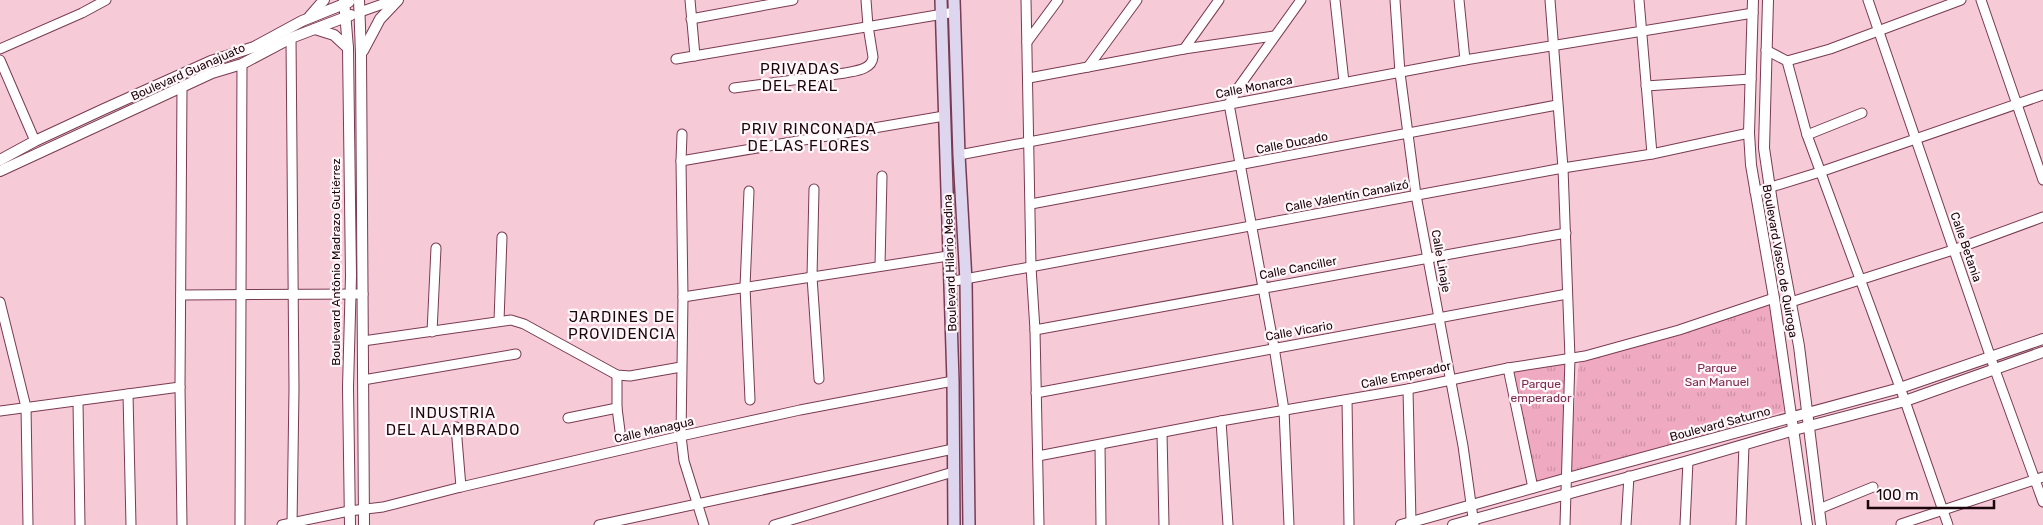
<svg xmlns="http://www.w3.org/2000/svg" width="2043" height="525" font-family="Rubik,sans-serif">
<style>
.grass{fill:url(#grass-tufts)}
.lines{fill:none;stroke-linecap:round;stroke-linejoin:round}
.minor-casing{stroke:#793b52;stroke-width:11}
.tertiary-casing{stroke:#793b52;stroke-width:12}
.secondary-casing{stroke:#793b52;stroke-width:14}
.minor{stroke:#fff;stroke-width:9}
.tertiary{stroke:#fff;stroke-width:10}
.secondary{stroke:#ded6ee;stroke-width:11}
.labels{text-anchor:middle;stroke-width:4.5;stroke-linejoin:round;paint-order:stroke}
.street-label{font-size:12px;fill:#1b040c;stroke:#fff7f9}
.park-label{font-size:12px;fill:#7f2a4d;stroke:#fff7f9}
.quarter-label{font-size:15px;letter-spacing:1px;fill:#1b040c;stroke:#fff7f9}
</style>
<defs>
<pattern id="grass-tufts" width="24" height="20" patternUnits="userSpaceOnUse" patternTransform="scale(1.25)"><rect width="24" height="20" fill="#efa9c0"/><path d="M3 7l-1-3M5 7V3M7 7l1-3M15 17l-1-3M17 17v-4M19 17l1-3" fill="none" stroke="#cc90a4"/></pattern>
</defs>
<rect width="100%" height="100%" fill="#f7cad8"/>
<!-- grass -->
<path class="grass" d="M 1771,302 L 1784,411 L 1533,488 L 1508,368 L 1570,358 L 1568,468 L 1579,363 Z"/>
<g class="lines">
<defs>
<g id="minor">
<path d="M 690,0 L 695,56"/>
<path d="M 1026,0 L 1031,267 L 1035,330 L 1039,525"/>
<path d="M 1335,0 L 1344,82"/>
<path d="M 1395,0 L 1400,73 L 1416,195 L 1463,446 L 1474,525"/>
<path d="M 1459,0 L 1465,60"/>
<path d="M 1550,0 L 1563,168 L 1570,358 L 1565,525"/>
<path d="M 1639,0 L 1652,154"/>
<path d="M 1868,0 L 1995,370 L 2043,502"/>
<path d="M 1981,0 L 2043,180"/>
<path d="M 360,12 L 394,0"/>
<path d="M 691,19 L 793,0"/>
<path d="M 291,38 L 294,389 L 292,525"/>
<path d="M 1027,42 L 1058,0"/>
<path d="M 0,49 L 82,13 L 106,0"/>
<path d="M 1184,49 L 1219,0"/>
<path d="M 1766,50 L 1787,61 L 1807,135 L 1905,401 L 1948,525"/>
<path d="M 676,59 L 955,12"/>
<path d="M 0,60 L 35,141"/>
<path d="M 1787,61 L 1830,49 L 1961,0"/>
<path d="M 1088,67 L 1137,0"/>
<path d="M 1029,78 L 1184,49 L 1274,36"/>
<path d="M 1646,86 L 1751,79"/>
<path d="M 734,88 L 845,73 C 854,71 872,70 873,57 L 868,26 L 866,0"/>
<path d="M 682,134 L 681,161 L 683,297 L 681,436 L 684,461 L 704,525"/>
<path d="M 1807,135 L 1862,113"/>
<path d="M 959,155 L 1465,60 L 1753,13"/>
<path d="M 681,161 L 944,116"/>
<path d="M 814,189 L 812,277 L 819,379"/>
<path d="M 749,191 L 745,287 L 750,400"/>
<path d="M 1755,192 L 1820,172 L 2043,95"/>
<path d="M 1031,204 L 1557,105"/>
<path d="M 880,266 L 882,176"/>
<path d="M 949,282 L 1563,168 L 1652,154 L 1749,133"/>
<path d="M 181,295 L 363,294"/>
<path d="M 683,297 L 948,256"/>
<path d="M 0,302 L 26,407 L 28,525"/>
<path d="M 1791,302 L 1953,250 L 2043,217"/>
<path d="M 499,321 L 502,237"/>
<path d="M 1035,330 L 1566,233"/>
<path d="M 432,332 L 436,248"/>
<path d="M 363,341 L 511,320 L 524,324 L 617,375 L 630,376 L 681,367"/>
<path d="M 1508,368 L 1533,488"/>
<path d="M 617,375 L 617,408 L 620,431"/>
<path d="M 363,380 L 516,354"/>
<path d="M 1408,389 L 1411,522"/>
<path d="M 1036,393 L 1567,294"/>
<path d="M 128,394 L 131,525"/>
<path d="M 1347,400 L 1349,525"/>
<path d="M 78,402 L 80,525"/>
<path d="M 0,411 L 180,387"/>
<path d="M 568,418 L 617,408"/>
<path d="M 1221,421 L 1228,525"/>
<path d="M 456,427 L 461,487"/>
<path d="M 1162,433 L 1164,525"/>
<path d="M 1100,445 L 1101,525"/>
<path d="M 1038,456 L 1221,421 L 1408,389 L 1508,368 L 1585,356 L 1679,330 L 1774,298"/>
<path d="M 1819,509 L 1873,487"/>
<path d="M 1901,524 L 2043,477"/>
<path d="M 182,525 L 180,387 L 182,87"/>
<path d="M 240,525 L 242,64"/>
<path d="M 282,525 L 349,511 L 383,507 L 461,487 L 681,436 L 800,410 L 953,381"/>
<path d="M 599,525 L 953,449"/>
<path d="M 774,525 L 953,472"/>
<path d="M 1289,525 L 1284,410 L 1274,347 L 1229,104 L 1238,88 L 1301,0"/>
<path d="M 1626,525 L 1629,476"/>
<path d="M 1685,525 L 1688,461"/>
<path d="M 1741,525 L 1744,445"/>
</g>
<g id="tertiary">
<path d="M 344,0 L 348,48 L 351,276 L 348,387 L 350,525"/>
<path d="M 359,0 L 361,54 L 364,525"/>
<path d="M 1753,0 L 1749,133 L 1751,165 L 1774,298 L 1807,525"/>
<path d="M 1768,0 L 1764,148 L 1773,209 L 1799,346 L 1821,525"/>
<path d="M 310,16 L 324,0"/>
<path d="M 315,29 L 334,35 L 348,48"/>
<path d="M 363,51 L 380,19 L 398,0"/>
<path d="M 0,160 L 35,141 L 104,109 L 211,61 L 254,47 L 302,21 L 349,2"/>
<path d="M 0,171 L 212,73 L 242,64 L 291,38 L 351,15"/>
<path d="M 1401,525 L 1568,478 L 1900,388 L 2043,339"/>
<path d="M 1453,525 L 1688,461 L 1794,430 L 1905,401 L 2043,352"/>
</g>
<g id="secondary">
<path d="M 941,0 L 953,381 L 954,525"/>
<path d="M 954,0 L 959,155 L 966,281 L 969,525"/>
</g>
</defs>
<!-- minor casing -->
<use href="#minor" class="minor-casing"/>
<!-- tertiary casing -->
<use href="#tertiary" class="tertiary-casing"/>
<!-- secondary casing -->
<use href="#secondary" class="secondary-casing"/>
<!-- minor -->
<use href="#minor" class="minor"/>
<!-- tertiary -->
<use href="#tertiary" class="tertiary"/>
<!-- secondary -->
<use href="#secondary" class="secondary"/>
</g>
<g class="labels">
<!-- street labels -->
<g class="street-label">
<text transform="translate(188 72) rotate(-24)" y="4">Boulevard Guanajuato</text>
<text transform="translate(1254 87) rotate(-11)" y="4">Calle Monarca</text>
<text transform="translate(1292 143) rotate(-11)" y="4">Calle Ducado</text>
<text transform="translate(1347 196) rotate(-11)" y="4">Calle Valentín Canalizó</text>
<text transform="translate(1966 247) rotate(71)" y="4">Calle Betania</text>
<text transform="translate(1441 261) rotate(80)" y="4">Calle Linaje</text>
<text transform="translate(1780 261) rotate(80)" y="4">Boulevard Vasco de Quiroga</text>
<text transform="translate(336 262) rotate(-90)" y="4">Boulevard Antônio Madrazo Gutiérrez</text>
<text transform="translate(950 263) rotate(-92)" y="4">Boulevard Hilario Medina</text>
<text transform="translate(1298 268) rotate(-11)" y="4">Calle Canciller</text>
<text transform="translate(1299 331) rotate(-10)" y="4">Calle Vicario</text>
<text transform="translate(1406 375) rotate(-12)" y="4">Calle Emperador</text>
<text transform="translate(1720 424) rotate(-15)" y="4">Boulevard Saturno</text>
<text transform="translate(654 430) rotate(-13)" y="4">Calle Managua</text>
</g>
<!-- park labels -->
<g class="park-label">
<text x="1717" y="372">Parque<tspan x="1717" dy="14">San Manuel</tspan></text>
<text x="1541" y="388">Parque<tspan x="1541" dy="14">emperador</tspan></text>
</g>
<!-- quarter labels -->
<g class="quarter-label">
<text x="800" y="74">PRIVADAS<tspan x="800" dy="17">DEL REAL</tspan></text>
<text x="809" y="134">PRIV RINCONADA<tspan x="809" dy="17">DE LAS FLORES</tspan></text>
<text x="622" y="322">JARDINES DE<tspan x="622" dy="17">PROVIDENCIA</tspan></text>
<text x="453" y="418">INDUSTRIA<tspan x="453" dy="17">DEL ALAMBRADO</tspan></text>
</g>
</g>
<!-- scale -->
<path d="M1868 500v8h126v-8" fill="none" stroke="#1b040c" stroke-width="2.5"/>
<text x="1876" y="500" font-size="15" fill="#1b040c" stroke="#fff7f9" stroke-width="4" paint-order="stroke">100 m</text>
</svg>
